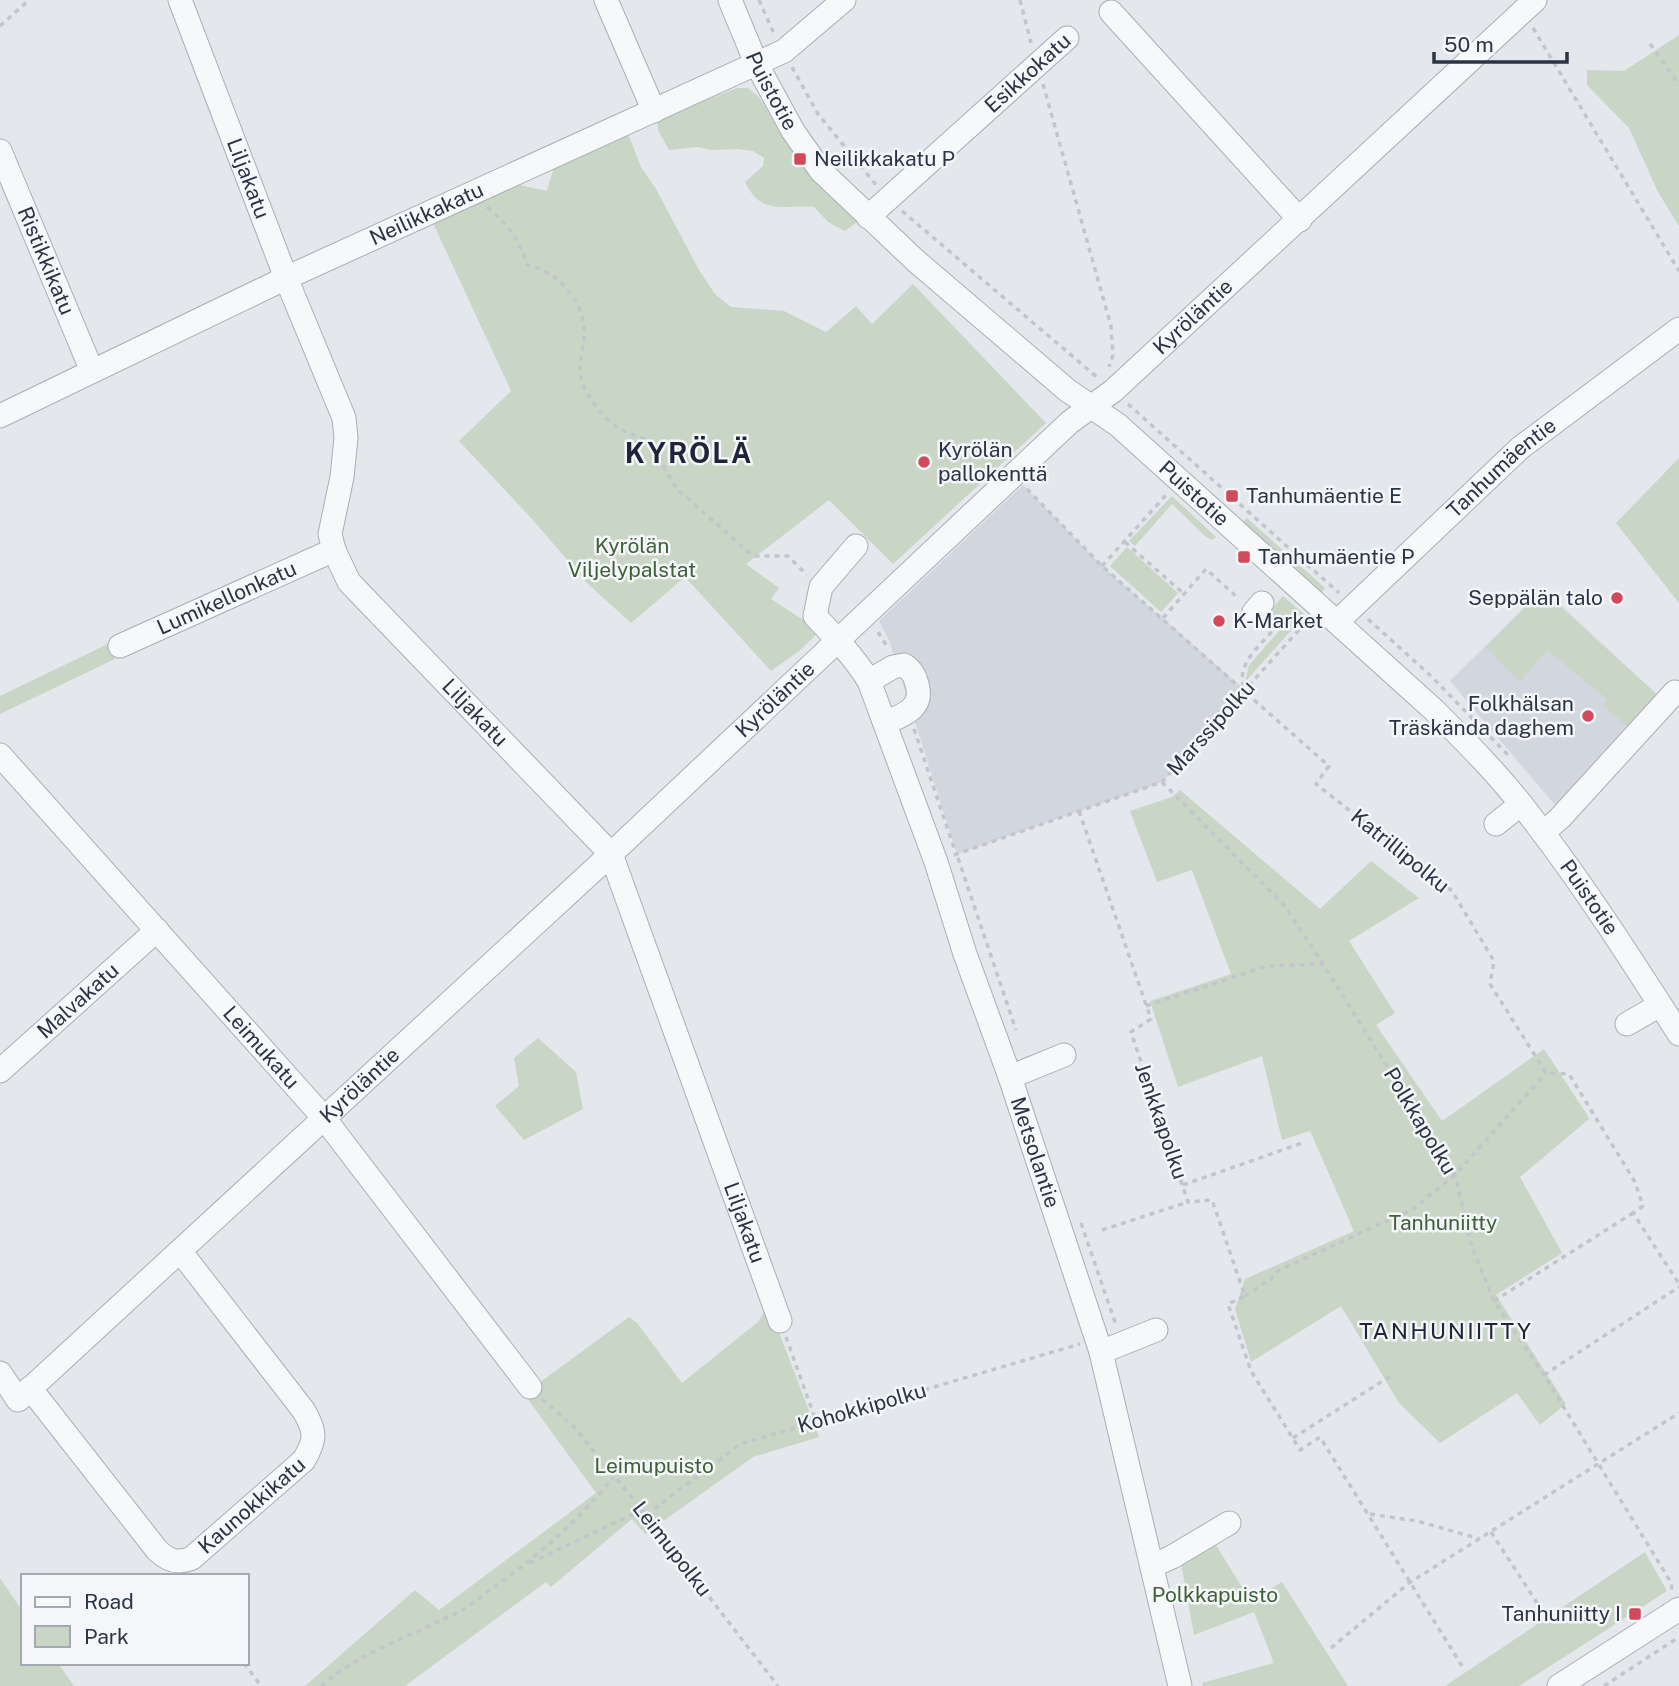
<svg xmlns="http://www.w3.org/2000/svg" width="1679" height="1686" font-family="'Public Sans',sans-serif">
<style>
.built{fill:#d2d6de}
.green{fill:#c9d6c5}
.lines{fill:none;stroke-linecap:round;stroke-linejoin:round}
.minor-casing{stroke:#a9aeb7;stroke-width:25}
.path{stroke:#c2c5cb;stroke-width:3.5;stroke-dasharray:5 5;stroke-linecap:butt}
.minor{stroke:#f7f8fa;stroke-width:23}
.poi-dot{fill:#d1495b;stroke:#f4f6f9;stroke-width:2.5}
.labels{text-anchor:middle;stroke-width:5;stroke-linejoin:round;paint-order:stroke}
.street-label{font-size:21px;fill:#2b3445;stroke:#f4f6f9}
.poi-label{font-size:21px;fill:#2b3445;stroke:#f4f6f9;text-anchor:start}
.park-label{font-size:21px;fill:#3f6138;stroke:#f4f6f9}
.neighbourhood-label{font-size:23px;letter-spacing:2px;fill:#1d2536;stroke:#f4f6f9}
.district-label{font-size:28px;font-weight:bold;letter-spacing:2px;fill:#1d2536;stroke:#f4f6f9}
</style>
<rect width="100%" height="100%" fill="#e4e7ec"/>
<!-- built -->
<g class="built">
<path d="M 1023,485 L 1102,566 L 1245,690 L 1162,782 L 957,854 L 889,640 L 879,621 Z"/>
<path d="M 1543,589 L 1661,698 L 1559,810 L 1450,681 Z"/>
</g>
<!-- green -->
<g class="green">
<path d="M 1679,35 L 1679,226 L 1658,192 L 1629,128 L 1587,85 L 1587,70 L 1624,71 Z"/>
<path d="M 737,88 L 748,88 L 759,97 L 791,150 L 815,180 L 857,222 L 845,231 L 828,222 L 814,207 C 783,204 762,217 745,182 L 763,166 L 764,158 L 753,151 L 738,149 L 712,150 L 697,147 L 669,150 L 658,130 L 657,119 Z"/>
<path d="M 629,136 L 641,167 L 656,189 L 699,270 L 715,294 L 731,307 L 784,311 L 826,332 L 856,306 L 872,324 L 913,284 L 1046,423 L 893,564 L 829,500 L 746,564 L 779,588 L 771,599 L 820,631 L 799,651 L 771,671 L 685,577 L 631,623 L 587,583 L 532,519 L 459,441 L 511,391 L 433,223 L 515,184 L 547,191 L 554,167 L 614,137 Z"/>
<path d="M 1679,458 L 1679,603 L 1616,523 Z"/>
<path d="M 1172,496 L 1216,537 L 1212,540 L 1206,537 L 1172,504 L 1135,546 L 1129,541 Z"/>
<path d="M 1247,518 L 1325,588 L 1321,593 L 1242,523 Z"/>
<path d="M 1127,547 L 1178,593 L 1161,612 L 1110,566 Z"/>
<path d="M 1542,590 L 1657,695 L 1627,726 L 1602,705 L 1607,699 L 1547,650 L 1520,682 L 1486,647 Z"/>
<path d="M 1283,596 L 1305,615 L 1245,682 L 1249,665 L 1280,630 L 1265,616 Z"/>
<path d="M 108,644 L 115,659 L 0,714 L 0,696 Z"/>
<path d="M 1180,790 L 1320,909 L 1371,861 L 1419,898 L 1349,941 L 1395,1013 L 1376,1025 L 1442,1121 L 1544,1049 L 1586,1113 L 1589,1119 L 1520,1177 L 1562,1253 L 1496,1295 L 1566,1404 L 1540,1425 L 1517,1393 L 1440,1443 L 1399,1403 L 1341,1306 L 1251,1362 L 1235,1309 L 1245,1279 L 1354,1231 L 1310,1131 L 1282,1140 L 1262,1056 L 1178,1087 L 1150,1001 L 1231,974 L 1192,870 L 1157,882 L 1130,811 L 1172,797 Z"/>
<path d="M 538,1038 L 576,1072 L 583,1109 L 524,1140 L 495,1106 L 519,1086 L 514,1058 Z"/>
<path d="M 768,1303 L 819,1437 L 753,1457 L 645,1534 L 632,1519 L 551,1587 L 546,1582 L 405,1686 L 305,1686 L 415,1590 L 439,1610 L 596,1493 L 524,1394 L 629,1317 L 637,1323 L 682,1383 L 759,1321 Z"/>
<path d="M 1214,1542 L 1250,1600 L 1282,1582 L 1348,1686 L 1203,1686 L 1202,1683 L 1274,1663 L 1254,1612 L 1194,1635 L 1181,1563 Z"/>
<path d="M 1645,1552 L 1667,1591 L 1519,1686 L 1445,1686 Z"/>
<path d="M 0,1578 L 23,1612 L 23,1663 L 58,1663 L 74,1686 L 0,1686 Z"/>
</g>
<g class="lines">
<defs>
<g id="minor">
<path id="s1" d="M 180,0 L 286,278 L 344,418 L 346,438 L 342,477 L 330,534 L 334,550 L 349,582 L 611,854 L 780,1321"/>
<path d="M 606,0 L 654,111"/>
<path id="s2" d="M 730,0 L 756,63 L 793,131 L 821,171 L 916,261 L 1067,390 L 1118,425 L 1434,710 C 1467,743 1500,776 1528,813 C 1583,884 1631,959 1679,1034"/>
<path d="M 1111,12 L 1300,220"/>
<path id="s3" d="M 0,151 L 92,371"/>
<path id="s4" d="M 868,217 L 1067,38"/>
<path id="s5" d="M 0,416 L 286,278 L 784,51 L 844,0"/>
<path id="s6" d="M 856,546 L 821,587 L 815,616 C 835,637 854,657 869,681 L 936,862 L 965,954 L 1010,1077 L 1101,1352 L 1180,1686"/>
<path d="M 1254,612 L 1262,603"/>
<path id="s7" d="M 1338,621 L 1520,448 L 1679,329"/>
<path id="s8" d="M 120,646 L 334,550"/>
<path d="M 869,681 L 893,667 L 904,665 C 912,671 914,674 917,684 C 924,708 904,715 885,723"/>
<path id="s9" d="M 0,755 L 324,1118 L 530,1387"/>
<path d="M 1496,824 L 1521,804"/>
<path d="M 1543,833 L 1560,818 L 1675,692"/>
<path d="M 1627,1024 L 1660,1005"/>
<path id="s10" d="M 0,1071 L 157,930"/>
<path d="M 1010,1077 L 1064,1055"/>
<path d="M 1101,1352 L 1156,1330"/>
<path id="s11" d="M 0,1373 L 18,1400 L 611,854 L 1070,422 L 1113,391 L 1535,0"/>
<path id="s12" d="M 30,1388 L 157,1550 C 168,1561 178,1564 192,1558 L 304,1460 C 316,1439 316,1432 304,1411 L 180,1251"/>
<path d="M 1152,1566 L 1172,1557 L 1229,1523"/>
<path d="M 1559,1686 L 1679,1609"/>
</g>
</defs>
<!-- minor casing -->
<use href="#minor" class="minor-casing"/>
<!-- path -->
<g class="path">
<path d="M 759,0 L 775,36"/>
<path d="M 1020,0 L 1031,43"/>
<path d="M 0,26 L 29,0"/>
<path d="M 1533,28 L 1679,271"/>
<path d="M 1650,44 L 1679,85"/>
<path d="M 792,67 L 818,114 L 877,186"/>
<path d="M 1043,84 L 1111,326 L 1113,355 L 1109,367"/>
<path d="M 487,207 C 507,224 520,240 527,265 C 559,272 585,301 584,334 C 584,354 575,365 584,387 C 589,400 610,425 622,430 C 634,436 646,438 657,445 L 663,466 L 677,489 L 753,556 L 788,556 L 807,575"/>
<path d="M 902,211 L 1098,378"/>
<path d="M 1128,404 L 1339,593"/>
<path d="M 1027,489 L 1102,566 L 1329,766 L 1316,784 L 1452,891 L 1494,961 L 1490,984 L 1546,1073 L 1569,1074 L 1635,1182 L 1643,1206 L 1633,1213 L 1679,1284"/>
<path d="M 1125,542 L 1184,594"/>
<path d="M 1102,566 L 1166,495"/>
<path d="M 1163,618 L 1206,569 L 1239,599"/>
<path d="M 1368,619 L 1431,676 L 1508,755"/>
<path d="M 878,632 L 888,648"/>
<path d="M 1244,687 C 1236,664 1260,646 1274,629 L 1269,625"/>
<path d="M 914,729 L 955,851"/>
<path d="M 1162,782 L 1284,905 L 1323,964 L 1455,1175 L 1472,1247 L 1494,1301 L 1544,1375 L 1672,1584 L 1671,1592"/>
<path d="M 1079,811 L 1151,1019 L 1131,1032 L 1188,1202 L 1212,1200 L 1245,1296 L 1228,1304 L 1251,1371 L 1300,1450 L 1320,1437 L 1462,1666"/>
<path d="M 954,855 L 1162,782 L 1307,621"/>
<path d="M 958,858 L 1016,1030"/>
<path d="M 1146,1006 L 1267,966 L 1323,964"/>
<path d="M 1183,1185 L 1305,1142"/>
<path d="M 1081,1223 L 1116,1325"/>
<path d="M 1102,1230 L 1188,1202"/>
<path d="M 1245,1296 L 1271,1279 L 1275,1272 L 1413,1209 L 1455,1175 L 1546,1073"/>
<path d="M 1494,1301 L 1633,1213"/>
<path d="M 786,1337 L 816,1421"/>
<path d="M 1544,1375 L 1679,1287"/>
<path d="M 542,1399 L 575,1428 L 646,1515 L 778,1686"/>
<path d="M 1293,1438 L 1392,1375"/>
<path d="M 1370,1514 L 1417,1521 L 1480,1539"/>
<path d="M 646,1515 L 740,1444 L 1080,1344"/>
<path d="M 1491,1532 L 1543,1612"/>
<path d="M 530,1563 L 642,1510"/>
<path d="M 1331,1648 L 1409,1583 L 1679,1413"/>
<path d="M 244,1663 L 261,1686"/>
<path d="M 321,1686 C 361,1651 415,1635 462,1610 C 474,1603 485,1593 497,1585 C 541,1554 580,1518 614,1477"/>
<path d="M 1604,1686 L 1679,1637"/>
</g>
<!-- minor -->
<use href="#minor" class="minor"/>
</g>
<!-- markers -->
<g class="poi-dot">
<rect x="793" y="152" width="14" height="14" rx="3.5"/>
<circle cx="924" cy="462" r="7"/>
<rect x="1225" y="489" width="14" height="14" rx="3.5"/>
<rect x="1237" y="550" width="14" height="14" rx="3.5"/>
<circle cx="1617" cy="598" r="7"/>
<circle cx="1219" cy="621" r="7"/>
<circle cx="1588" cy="716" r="7"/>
<rect x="1628" y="1607" width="14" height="14" rx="3.5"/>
</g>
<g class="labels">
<!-- street labels -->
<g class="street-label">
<text dy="7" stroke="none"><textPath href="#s4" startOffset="215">Esikkokatu</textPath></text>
<text dy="7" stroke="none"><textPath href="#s2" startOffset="100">Puistotie</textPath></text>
<text dy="7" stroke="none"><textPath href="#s1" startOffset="191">Liljakatu</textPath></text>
<text dy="7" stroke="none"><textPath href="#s5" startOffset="472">Neilikkakatu</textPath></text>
<text dy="7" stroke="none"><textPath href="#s3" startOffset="119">Ristikkikatu</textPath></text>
<text dy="7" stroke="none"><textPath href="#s11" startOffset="1631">Kyröläntie</textPath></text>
<text dy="7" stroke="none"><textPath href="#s7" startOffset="224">Tanhumäentie</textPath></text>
<text dy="7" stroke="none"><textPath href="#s2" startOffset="688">Puistotie</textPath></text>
<text dy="7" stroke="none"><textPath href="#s8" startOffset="117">Lumikellonkatu</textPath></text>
<text dy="7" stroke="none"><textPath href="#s11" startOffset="1064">Kyröläntie</textPath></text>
<text dy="7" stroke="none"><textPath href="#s1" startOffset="800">Liljakatu</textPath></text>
<text transform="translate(1211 728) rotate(-48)" y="7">Marssipolku</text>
<text transform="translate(1400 851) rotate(39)" y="7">Katrillipolku</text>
<text dy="7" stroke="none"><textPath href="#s2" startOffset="1255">Puistotie</textPath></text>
<text dy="7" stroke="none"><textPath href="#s10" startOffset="105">Malvakatu</textPath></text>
<text dy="7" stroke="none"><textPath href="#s9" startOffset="392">Leimukatu</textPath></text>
<text dy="7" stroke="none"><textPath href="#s11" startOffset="497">Kyröläntie</textPath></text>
<text transform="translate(1161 1121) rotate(71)" y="7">Jenkkapolku</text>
<text transform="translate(1420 1121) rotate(59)" y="7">Polkkapolku</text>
<text dy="7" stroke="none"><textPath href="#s6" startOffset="668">Metsolantie</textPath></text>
<text dy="7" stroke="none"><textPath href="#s1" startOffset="1388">Liljakatu</textPath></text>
<text transform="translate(862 1408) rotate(-16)" y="7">Kohokkipolku</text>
<text dy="7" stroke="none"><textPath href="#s12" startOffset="324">Kaunokkikatu</textPath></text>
<text transform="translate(672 1549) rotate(52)" y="7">Leimupolku</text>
</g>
<!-- poi labels -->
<g class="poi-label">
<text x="814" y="166">Neilikkakatu P</text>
<text x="938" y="457">Kyrölän<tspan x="938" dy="24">pallokenttä</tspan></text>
<text x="1246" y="503">Tanhumäentie E</text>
<text x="1258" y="564">Tanhumäentie P</text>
<text x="1603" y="605" text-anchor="end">Seppälän talo</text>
<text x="1233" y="628">K-Market</text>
<text x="1574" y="711" text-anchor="end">Folkhälsan<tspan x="1574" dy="24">Träskända daghem</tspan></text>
<text x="1621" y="1621" text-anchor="end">Tanhuniitty I</text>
</g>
<!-- park labels -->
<g class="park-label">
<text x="632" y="553">Kyrölän<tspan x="632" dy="24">Viljelypalstat</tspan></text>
<text x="1443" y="1230">Tanhuniitty</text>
<text x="654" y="1473">Leimupuisto</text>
<text x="1215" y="1602">Polkkapuisto</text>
</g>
<!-- neighbourhood labels -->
<g class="neighbourhood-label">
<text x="1446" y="1339">TANHUNIITTY</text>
</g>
<!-- district labels -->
<g class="district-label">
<text x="689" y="463">KYRÖLÄ</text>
</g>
</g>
<!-- legend -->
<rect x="21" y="1574" width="228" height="91" fill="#f4f6f9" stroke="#a4a8b1" stroke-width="2"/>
<rect x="35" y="1597" width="35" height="10" fill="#f7f8fa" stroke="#a4a8b1" stroke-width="2"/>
<text x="84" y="1609" font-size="21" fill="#2b3445">Road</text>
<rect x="35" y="1626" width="35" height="21" fill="#c9d6c5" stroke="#a4a8b1" stroke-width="2"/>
<text x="84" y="1644" font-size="21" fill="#2b3445">Park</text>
<!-- scale -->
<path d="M1434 52v10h133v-10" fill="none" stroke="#2b3445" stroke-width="3.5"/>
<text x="1444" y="52" font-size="21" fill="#2b3445" stroke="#f4f6f9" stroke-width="5" paint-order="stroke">50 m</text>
</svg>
